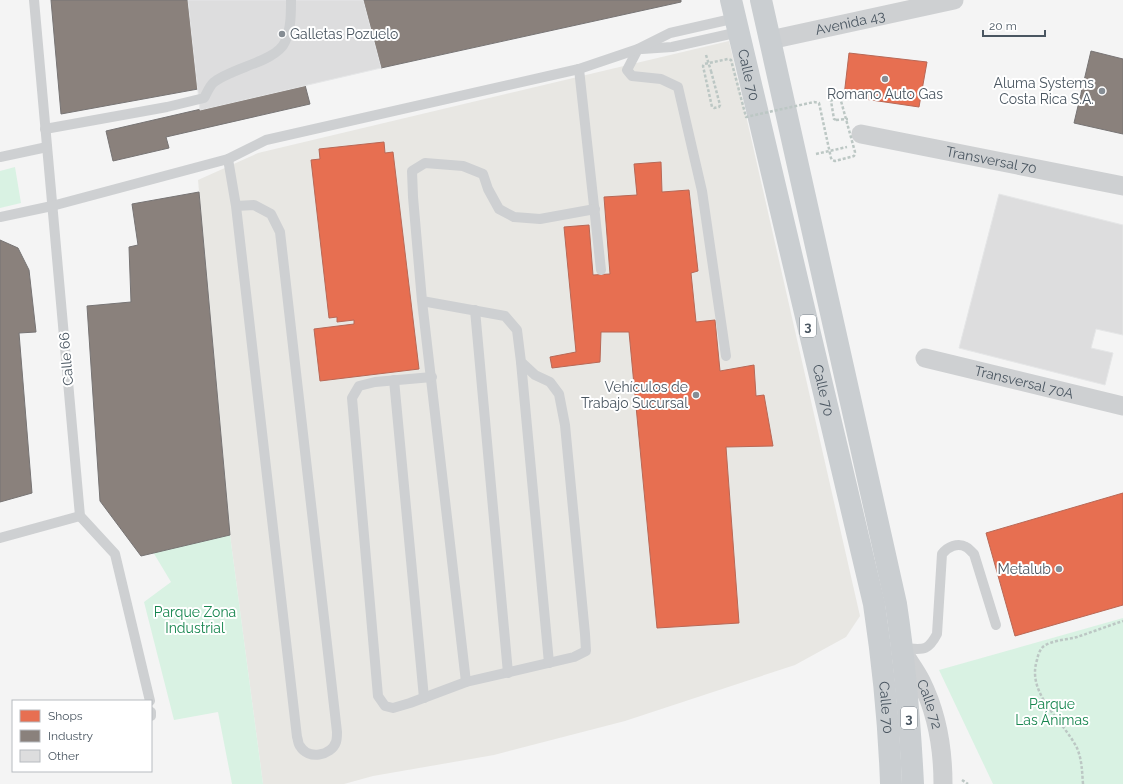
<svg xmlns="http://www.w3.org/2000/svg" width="1123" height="784" font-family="Raleway,sans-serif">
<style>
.commercial{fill:#e8e7e3}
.green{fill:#d9f2e3}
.shops{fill:#e76f51;stroke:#b86856}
.industry{fill:#8a817c;stroke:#777474}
.building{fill:#ddddde;stroke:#e5e6e7}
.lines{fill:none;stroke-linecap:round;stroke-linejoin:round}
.path{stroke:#bcc7c4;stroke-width:2.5;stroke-dasharray:3 2;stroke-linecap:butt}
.lane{stroke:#ced0d2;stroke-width:10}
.street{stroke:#ced0d2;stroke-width:19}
.primary{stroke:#caced1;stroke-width:22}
.path-bridge{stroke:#bcc7c4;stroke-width:2.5;stroke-dasharray:3 2;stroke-linecap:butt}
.poi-dot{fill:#868d94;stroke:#fff;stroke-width:1.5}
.labels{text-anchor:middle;stroke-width:4;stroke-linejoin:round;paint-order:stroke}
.shield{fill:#fff;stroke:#808990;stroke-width:1}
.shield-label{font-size:13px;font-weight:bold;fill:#4a5661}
.street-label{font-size:14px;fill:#4a5661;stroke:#fff}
.poi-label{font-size:14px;fill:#4a5661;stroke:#fff;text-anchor:end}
.park-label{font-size:14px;fill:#17864f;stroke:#fff}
</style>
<rect width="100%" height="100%" fill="#f4f4f4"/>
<!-- commercial -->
<path class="commercial" d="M 729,41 L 860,616 L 846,637 L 795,665 L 625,721 L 494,755 L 373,776 L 344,784 L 263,784 L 230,535 L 198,180 L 258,153 Z"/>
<!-- green -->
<g class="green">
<path d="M 15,167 L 21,203 L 0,208 L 0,171 Z"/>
<path d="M 230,535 L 263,784 L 232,784 L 218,712 L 174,720 L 144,602 L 171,582 L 153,552 Z"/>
<path d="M 1123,618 L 1123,784 L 993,784 L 939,670 Z"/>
</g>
<!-- shops -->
<g class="shops">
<path d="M 849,53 L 927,62 L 919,107 L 844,96 Z"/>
<path d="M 384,142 L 385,153 L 393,152 L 419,369 L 320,381 L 314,329 L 354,324 L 354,320 L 337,322 L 337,317 L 329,318 L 311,160 L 320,159 L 319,149 Z"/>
<path d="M 661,162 L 662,192 L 689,190 L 698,271 L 691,273 L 696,322 L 715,320 L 720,371 L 754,365 L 756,396 L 764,395 L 773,446 L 726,447 L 739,623 L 657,628 L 629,332 L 601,332 L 600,362 L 552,368 L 550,357 L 576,352 L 564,227 L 589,225 L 593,275 L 610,274 L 604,197 L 637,195 L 634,164 Z"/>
<path d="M 1123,493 L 1123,605 L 1015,636 L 986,533 Z"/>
</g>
<!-- industry -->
<g class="industry">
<path d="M 51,0 L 188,0 L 198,89 L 61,114 Z"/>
<path d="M 363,0 L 681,0 L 681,2 L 381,68 Z"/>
<path d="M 1091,51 L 1123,59 L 1123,134 L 1074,123 Z"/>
<path d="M 305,85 L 310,104 L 166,137 L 169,148 L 113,161 L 106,131 Z"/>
<path d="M 199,192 L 230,535 L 141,556 L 100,501 L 87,306 L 131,302 L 129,247 L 138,245 L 132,204 Z"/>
<path d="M 0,240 L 18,248 L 29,270 L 36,332 L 19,333 L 32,493 L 0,502 Z"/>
</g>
<!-- building -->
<g class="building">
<path d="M 188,0 L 363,0 L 381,68 L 200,110 Z"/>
<path d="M 999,194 L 1123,225 L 1123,335 L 1096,329 L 1091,348 L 1113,353 L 1105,385 L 959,348 Z"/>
</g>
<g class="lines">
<!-- path -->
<g class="path">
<path d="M 706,55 L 711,71"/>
<path d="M 836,120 L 848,119"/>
<path d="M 816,154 L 847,147"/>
<path d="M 962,780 L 968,784"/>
<path d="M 1083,784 C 1082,771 1082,760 1077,748 C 1063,720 1026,694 1037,660 C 1038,655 1040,649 1044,646 C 1053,640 1066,640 1077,637 C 1092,632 1108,626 1123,621"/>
</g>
<!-- lane -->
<g class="lane">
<path d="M 34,0 L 80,516 L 115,554 L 150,701"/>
<path d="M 638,49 L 627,70 L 632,76 L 661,79 L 678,87 L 702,191 L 726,356"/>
<path d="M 642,49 L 672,47 L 739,32"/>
<path d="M 579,69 L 601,270"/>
<path d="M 45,129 L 167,107 L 204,98 C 207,93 209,87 213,83 C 230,68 276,62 285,42 C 291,29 291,15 291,0"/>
<path d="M 0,157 L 47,147"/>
<path d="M 228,159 L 236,206 L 297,737 C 298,739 298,744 300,746 C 308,760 331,756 336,742 C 337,739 337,735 337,732 L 280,232 L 271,214 L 254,205 L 236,206"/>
<path d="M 0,217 L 52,206 L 228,159 L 266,140 L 579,69 L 638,49 L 670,33 L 736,18"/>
<path d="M 422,301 L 505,316 L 517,330 L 521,362 L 535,375 L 550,382 L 559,394 L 565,425 L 585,634 L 586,651 L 574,657 L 466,682 L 422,301 L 413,197 L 412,171 L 425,163 L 463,166 L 483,174 L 488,189 L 499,209 L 514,217 L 540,219 L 595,209"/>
<path d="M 475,310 L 508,673"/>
<path d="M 521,362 L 549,663"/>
<path d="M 432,377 L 375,382 L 359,386 L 352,398 L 378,696 L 385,706 L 393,708 L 410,703 L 466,682"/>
<path d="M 394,380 L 424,698"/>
<path d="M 0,538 L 80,516"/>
<path d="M 902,648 C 922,649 927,653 937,634 L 942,554 C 947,547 958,542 966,547 C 969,548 971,552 974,554 L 996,625"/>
<path d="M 151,712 L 151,716"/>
</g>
<!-- street -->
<g class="street">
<path id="s1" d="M 770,40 L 954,0"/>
<path id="s2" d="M 861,134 L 1123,186"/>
<path id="s3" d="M 925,358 L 1123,406"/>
<path id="s4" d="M 901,652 L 903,652 C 909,662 916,671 921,681 C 937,713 943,749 943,784"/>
</g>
<!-- primary -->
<g class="primary">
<path id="s5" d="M 731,0 L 874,604 C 883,664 889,723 891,784"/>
<path d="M 761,0 L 896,604 C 905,664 910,724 913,784"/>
</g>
<!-- path-bridge -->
<path class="path-bridge" d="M 711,71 L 720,105 L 719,107 L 714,108 L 712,107 L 703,66 L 704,64 L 728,59 L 731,60 L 746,117 L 814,102 L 819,103 L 831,158 L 832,160 L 835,161 L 854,156 L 855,152 L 841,101 L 840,98 L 835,97 L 831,101 L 834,119 L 836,120"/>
</g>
<!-- markers -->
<g class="poi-dot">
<circle cx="282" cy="34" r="4"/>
<circle cx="885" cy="79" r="4"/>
<circle cx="1102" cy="91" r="4"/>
<circle cx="696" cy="395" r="4"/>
<circle cx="1059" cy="569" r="4"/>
</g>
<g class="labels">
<!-- shield labels -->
<g class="shield">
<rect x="800" y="315" width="16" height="22" rx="3"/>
<rect x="901" y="707" width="16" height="22" rx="3"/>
</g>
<g class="shield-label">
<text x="808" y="331">3</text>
<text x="909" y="723">3</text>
</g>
<!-- street labels -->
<g class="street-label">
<text dy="5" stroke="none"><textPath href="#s1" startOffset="82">Avenida 43</textPath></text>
<text dy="5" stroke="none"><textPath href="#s5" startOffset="77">Calle 70</textPath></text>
<text dy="5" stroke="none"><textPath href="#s2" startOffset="133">Transversal 70</textPath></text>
<text transform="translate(66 359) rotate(-95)" y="5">Calle 66</text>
<text dy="5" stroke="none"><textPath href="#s3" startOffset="102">Transversal 70A</textPath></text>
<text dy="5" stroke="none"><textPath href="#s5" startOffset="401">Calle 70</textPath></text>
<text dy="5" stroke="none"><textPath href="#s4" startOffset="61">Calle 72</textPath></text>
<text dy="5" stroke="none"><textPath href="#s5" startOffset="725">Calle 70</textPath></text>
</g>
<!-- poi labels -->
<g class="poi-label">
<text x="290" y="39" text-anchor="start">Galletas Pozuelo</text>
<text x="1094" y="88">Aluma Systems<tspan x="1094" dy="16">Costa Rica S.A.</tspan></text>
<text x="885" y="99" text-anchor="middle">Romano Auto Gas</text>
<text x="688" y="392">Vehículos de<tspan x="688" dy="16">Trabajo Sucursal</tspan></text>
<text x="1051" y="574">Metalub</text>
</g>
<!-- park labels -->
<g class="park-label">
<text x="195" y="617">Parque Zona<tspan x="195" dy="16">Industrial</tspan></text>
<text x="1052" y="709">Parque<tspan x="1052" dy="16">Las Ánimas</tspan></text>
</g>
</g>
<!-- legend -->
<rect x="12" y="700" width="140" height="72" fill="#ffffff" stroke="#b7bbc0"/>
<rect x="20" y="710" width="20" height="12" fill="#e76f51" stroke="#b7bbc0"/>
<text x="48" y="720" font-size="12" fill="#4a5661">Shops</text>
<rect x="20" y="730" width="20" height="12" fill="#8a817c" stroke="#b7bbc0"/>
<text x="48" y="740" font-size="12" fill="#4a5661">Industry</text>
<rect x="20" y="750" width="20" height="12" fill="#ddddde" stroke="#b7bbc0"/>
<text x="48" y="760" font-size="12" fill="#4a5661">Other</text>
<!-- scale -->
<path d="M983 30v6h62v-6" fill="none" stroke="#4a5661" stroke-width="2"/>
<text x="989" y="30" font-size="12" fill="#4a5661" stroke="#ffffff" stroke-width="3" paint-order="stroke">20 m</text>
</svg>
